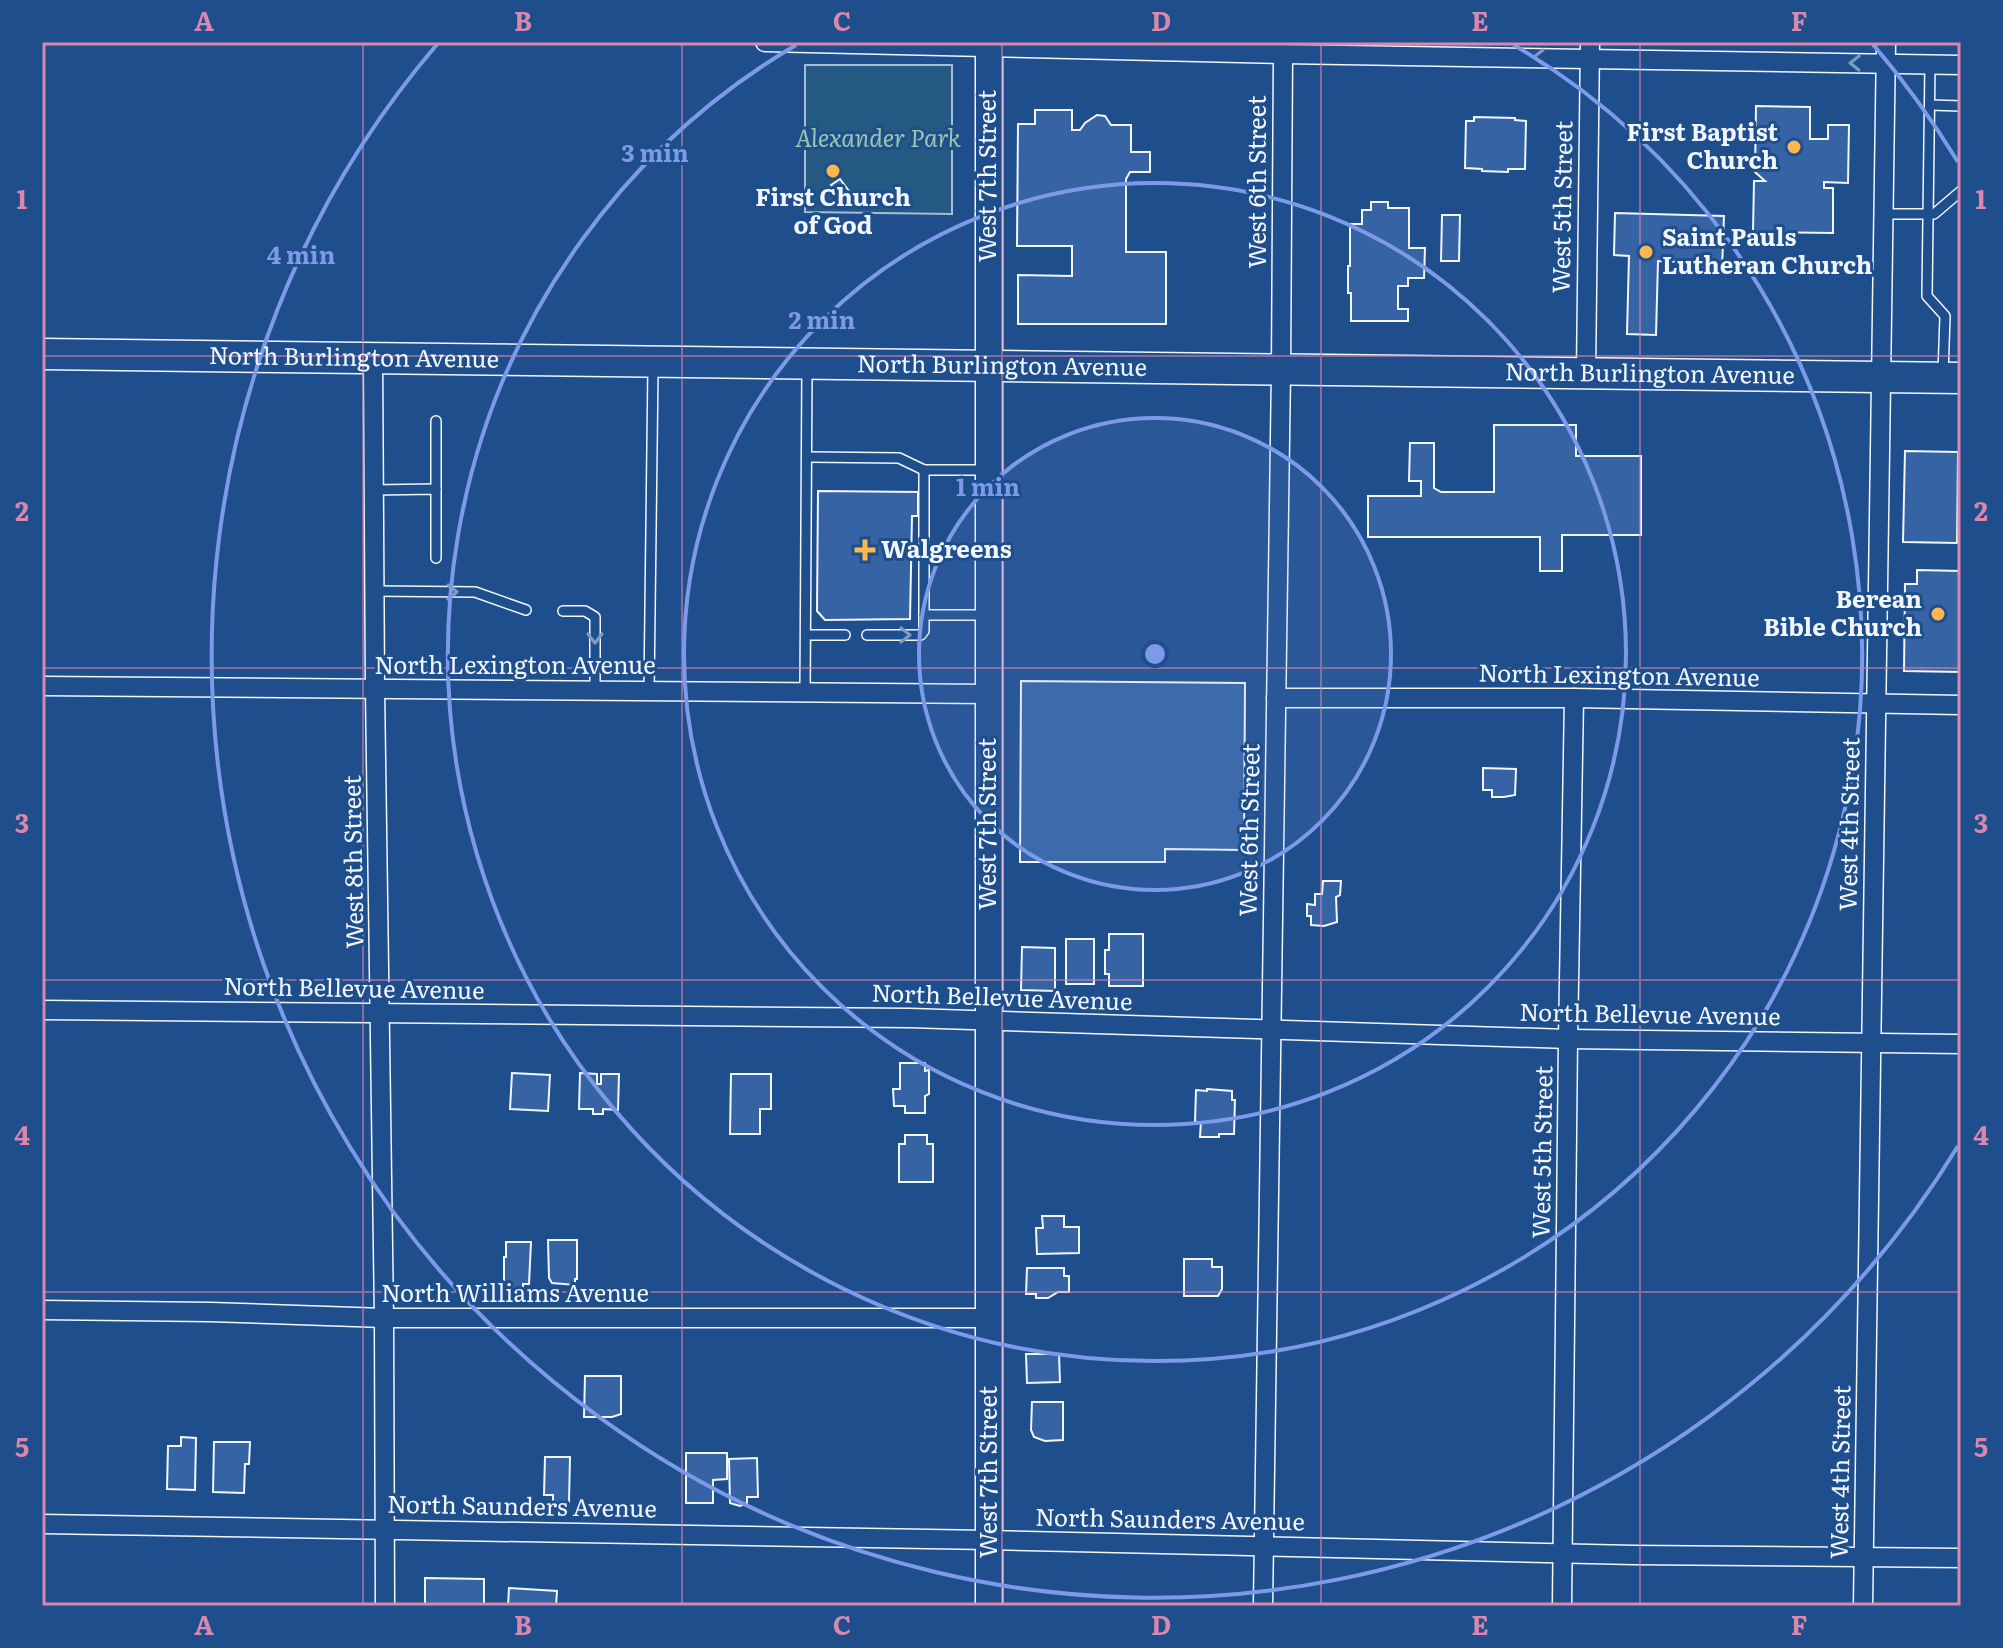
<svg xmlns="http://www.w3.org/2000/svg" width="2003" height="1648" font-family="Literata,serif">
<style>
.green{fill:#245a82;stroke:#a8bbd7;stroke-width:2}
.building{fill:#3563a3;stroke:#f2f6ff;stroke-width:2}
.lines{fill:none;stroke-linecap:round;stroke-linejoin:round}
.service-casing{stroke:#f2f6ff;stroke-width:12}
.minor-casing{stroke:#f2f6ff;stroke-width:21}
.secondary-casing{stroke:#f2f6ff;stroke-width:29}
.trunk-casing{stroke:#f2f6ff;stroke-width:33}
.service{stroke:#1f4e8c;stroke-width:9}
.minor{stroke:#1f4e8c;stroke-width:18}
.secondary{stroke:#1f4e8c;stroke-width:26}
.trunk{stroke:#1f4e8c;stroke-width:30}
.oneway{stroke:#7e9ac0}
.grid{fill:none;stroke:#da87ad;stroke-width:2;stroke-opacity:0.55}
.ring{fill:none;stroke:#7d9aea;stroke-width:4}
.poi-dot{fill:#ffb74d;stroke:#1f4e8c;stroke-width:3}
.labels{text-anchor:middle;stroke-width:6;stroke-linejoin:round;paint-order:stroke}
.poi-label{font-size:24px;font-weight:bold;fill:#f2f6ff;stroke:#1f4e8c;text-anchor:end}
.park-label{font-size:24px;font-style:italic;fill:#97c8a6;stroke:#1f4e8c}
.street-label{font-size:24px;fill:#f2f6ff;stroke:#1f4e8c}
.centre{fill:#7d9aea;stroke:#1f4e8c;stroke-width:4}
.ring-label{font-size:24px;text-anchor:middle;font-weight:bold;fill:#7d9aea;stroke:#1f4e8c;stroke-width:6;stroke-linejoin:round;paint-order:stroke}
.neatline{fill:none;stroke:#da87ad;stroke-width:3}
.grid-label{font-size:26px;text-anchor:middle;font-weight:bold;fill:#da87ad}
</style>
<rect width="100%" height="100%" fill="#1f4e8c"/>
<!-- green -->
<path class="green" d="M 805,65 L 952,65 L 952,214 L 805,212 Z"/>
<!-- building -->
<g class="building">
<path d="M 1756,106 L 1810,107 L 1810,139 L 1828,139 L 1828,125 L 1849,125 L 1848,183 L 1824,182 L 1824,188 L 1833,188 L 1833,233 L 1753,232 L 1754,181 L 1765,181 L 1755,172 Z"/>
<path d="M 1035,110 L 1072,110 L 1072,130 L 1080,130 L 1085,123 L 1097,115 L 1105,116 L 1111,125 L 1131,125 L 1131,152 L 1150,152 L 1150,172 L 1130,172 L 1126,179 L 1126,252 L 1166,252 L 1166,324 L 1018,324 L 1018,275 L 1072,276 L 1072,246 L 1017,246 L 1018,124 L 1035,124 Z"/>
<path d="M 1474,117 L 1515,118 L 1515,120 L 1526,121 L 1525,169 L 1508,169 L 1508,172 L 1482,171 L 1482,169 L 1465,168 L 1466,121 L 1474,121 Z"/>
<path d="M 840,179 L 849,191 L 840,197 L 831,185 Z"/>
<path d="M 1371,202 L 1388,202 L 1388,208 L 1409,208 L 1409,248 L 1425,248 L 1424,278 L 1408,278 L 1408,286 L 1398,286 L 1398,309 L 1408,309 L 1408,321 L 1351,321 L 1351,293 L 1348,293 L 1348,266 L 1350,266 L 1350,224 L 1362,224 L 1362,210 L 1371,210 Z"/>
<path d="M 1615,213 L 1724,216 L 1722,269 L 1686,268 L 1686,262 L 1658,261 L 1656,335 L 1627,334 L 1629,256 L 1614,255 Z"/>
<path d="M 1442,215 L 1460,215 L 1459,261 L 1441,261 Z"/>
<path d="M 1494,425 L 1576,425 L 1576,456 L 1641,456 L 1641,535 L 1562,535 L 1562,571 L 1540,571 L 1540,537 L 1368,537 L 1368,496 L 1421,496 L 1421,481 L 1409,481 L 1410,443 L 1434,443 L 1434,488 L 1441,492 L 1494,492 Z"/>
<path d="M 1905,451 L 1958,452 L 1957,543 L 1903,542 Z"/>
<path d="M 818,491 L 918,492 L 918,516 L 912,516 L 910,619 L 825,620 L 817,611 Z"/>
<path d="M 1917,570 L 1961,571 L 1961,672 L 1904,671 L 1905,584 L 1917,584 Z"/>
<path d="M 1021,681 L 1245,683 L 1244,850 L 1165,849 L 1165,862 L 1020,862 Z"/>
<path d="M 1483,768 L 1516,769 L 1515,795 L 1504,797 L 1492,797 L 1492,790 L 1483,790 Z"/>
<path d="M 1323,881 L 1341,881 L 1340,895 L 1336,897 L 1337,922 L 1324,926 L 1311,925 L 1311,916 L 1307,916 L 1307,904 L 1315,905 L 1315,894 L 1322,894 Z"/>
<path d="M 1109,934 L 1143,934 L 1143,986 L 1109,986 L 1109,974 L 1105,974 L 1105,950 L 1109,950 Z"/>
<rect x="1066" y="939" width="28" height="45"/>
<path d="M 1022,947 L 1055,948 L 1055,991 L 1021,990 Z"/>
<path d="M 900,1063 L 925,1063 L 925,1071 L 929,1070 L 929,1094 L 925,1096 L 925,1113 L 905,1113 L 905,1106 L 894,1106 L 893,1089 L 900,1089 Z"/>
<path d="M 512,1073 L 550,1075 L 548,1111 L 510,1109 Z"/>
<path d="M 580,1073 L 597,1074 L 597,1084 L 601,1084 L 601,1074 L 619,1074 L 618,1110 L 603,1109 L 603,1114 L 593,1114 L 593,1109 L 579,1109 Z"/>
<path d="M 731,1074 L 771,1074 L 771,1109 L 760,1109 L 760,1134 L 730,1134 Z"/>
<path d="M 1207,1089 L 1232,1091 L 1232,1100 L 1235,1100 L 1234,1134 L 1219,1134 L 1219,1137 L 1200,1137 L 1201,1122 L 1195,1122 L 1196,1090 L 1207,1091 Z"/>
<path d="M 905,1135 L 927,1135 L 927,1144 L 933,1144 L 933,1182 L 899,1182 L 899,1144 L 905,1144 Z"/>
<path d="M 1042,1216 L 1064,1216 L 1064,1227 L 1079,1227 L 1079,1253 L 1037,1254 L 1036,1228 L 1043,1228 Z"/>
<path d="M 548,1240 L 577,1240 L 577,1279 L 575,1279 L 575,1285 L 552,1283 L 549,1278 Z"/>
<path d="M 506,1242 L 531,1242 L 529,1284 L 523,1284 L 523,1290 L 511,1290 L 511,1285 L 504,1285 L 504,1257 L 506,1257 Z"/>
<path d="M 1184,1259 L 1212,1259 L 1212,1267 L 1222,1267 L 1222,1289 L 1218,1296 L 1184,1296 Z"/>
<path d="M 1027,1268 L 1064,1268 L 1064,1276 L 1069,1276 L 1069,1292 L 1058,1292 L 1048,1298 L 1036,1298 L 1036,1294 L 1026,1294 Z"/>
<path d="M 1026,1354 L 1059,1354 L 1060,1382 L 1027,1383 Z"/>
<path d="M 585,1376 L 621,1376 L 621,1414 L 612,1417 L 584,1417 Z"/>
<path d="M 1032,1402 L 1063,1402 L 1063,1440 L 1045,1441 L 1034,1437 L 1031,1430 Z"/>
<path d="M 181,1437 L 196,1438 L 195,1490 L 167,1489 L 168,1446 L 181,1446 Z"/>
<path d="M 214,1442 L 250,1442 L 249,1464 L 245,1464 L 244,1493 L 213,1492 Z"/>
<path d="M 686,1453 L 727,1453 L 727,1479 L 713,1480 L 713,1503 L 686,1503 Z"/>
<path d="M 545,1457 L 570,1457 L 569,1502 L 562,1504 L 553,1501 L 553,1495 L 544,1495 Z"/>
<path d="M 757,1458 L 758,1497 L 747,1497 L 747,1503 L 740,1506 L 730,1503 L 729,1459 Z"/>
<path d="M 425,1578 L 484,1579 L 484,1605 L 425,1605 Z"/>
<path d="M 509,1588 L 557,1591 L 556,1606 L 508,1606 Z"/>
</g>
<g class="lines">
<defs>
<g id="service">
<path d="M 1930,64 L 1927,296 L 1945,316 L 1943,374"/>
<path d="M 1930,105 L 1961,106"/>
<path d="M 1883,214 L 1934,214 L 1961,191"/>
<path d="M 436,421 L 436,489"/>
<path d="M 809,457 L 899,458 L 924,470"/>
<path d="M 988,470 L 924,470 L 924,615 L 988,615"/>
<path d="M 374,490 L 436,489 L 436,558"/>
<path d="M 375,591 L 475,592 L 526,610"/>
<path d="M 563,611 L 585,611 L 595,617 L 595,691"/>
<path d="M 806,635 L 845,635"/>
<path d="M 867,635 L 921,635 L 924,631 L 924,615"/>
<path d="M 649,691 L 653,367"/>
<path d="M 805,693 L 807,368"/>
</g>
<g id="minor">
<path d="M 765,42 L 1283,54 L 1961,65"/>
<path d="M 373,357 L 375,689 L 384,1318 L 385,1606"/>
<path d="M 1586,373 L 1590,42"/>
<path d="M 42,686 L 988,694"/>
<path d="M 1276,698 L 1574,698 L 1961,705"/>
<path d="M 42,1010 L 910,1018 L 1568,1039 L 1961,1044"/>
<path d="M 42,1310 L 210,1312 L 384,1318 L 988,1318"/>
<path d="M 42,1524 L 989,1540 L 1634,1555 L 1961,1558"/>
<path d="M 1263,1606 L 1281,370 L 1283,54"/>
<path d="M 1562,1606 L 1568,1039 L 1574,698"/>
<path d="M 1863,1606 L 1886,42"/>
</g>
<path id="secondary" d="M 989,1606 L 989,42"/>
<g id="trunk">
<path id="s1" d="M 42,354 L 1961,378"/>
</g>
</defs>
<!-- service casing -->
<use href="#service" class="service-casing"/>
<!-- minor casing -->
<use href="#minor" class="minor-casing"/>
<!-- secondary casing -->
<use href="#secondary" class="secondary-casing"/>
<!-- trunk casing -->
<use href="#trunk" class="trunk-casing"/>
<!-- service -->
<use href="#service" class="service"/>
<!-- minor -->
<use href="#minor" class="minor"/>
<!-- secondary -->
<use href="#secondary" class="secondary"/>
<!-- trunk -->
<use href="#trunk" class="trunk"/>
</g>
<!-- one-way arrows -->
<defs><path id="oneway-chevron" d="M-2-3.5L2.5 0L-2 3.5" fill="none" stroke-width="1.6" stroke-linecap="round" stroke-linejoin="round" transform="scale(2)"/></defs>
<g class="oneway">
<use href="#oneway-chevron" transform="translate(1539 57) rotate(-179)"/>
<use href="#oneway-chevron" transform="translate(1855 63) rotate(-179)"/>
<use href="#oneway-chevron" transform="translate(452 592) rotate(1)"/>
<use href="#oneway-chevron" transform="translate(905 635)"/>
<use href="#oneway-chevron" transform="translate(595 638) rotate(90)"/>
</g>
<!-- grid -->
<path class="grid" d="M 363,42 L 363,1606M 682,42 L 682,1606M 1002,42 L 1002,1606M 1321,42 L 1321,1606M 1640,42 L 1640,1606M 42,356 L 1961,356M 42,668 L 1961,668M 42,980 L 1961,980M 42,1292 L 1961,1292"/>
<!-- distance rings -->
<circle cx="1155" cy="654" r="236" fill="#7d9aea" fill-opacity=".12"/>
<g class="ring">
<circle cx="1155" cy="654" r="236"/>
<circle cx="1155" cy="654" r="471"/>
<path d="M1514 45A707 707 0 1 1 796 45"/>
<path d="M1958 1146A942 942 0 1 1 439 42M1871 42A942 942 0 0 1 1958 162"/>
</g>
<!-- markers -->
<g class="poi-dot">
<circle cx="1794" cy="147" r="8"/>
<circle cx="833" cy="171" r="8"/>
<circle cx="1646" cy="252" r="8"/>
<path d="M861 538h8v8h8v8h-8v8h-8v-8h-8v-8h8z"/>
<circle cx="1938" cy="614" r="8"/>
</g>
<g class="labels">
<!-- poi labels -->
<g class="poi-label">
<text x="1778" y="141">First Baptist<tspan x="1778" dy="28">Church</tspan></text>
<text x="833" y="206" text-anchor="middle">First Church<tspan x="833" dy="28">of God</tspan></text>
<text x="1662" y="246" text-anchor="start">Saint Pauls<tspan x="1662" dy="28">Lutheran Church</tspan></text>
<text x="881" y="558" text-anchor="start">Walgreens</text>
<text x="1922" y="608">Berean<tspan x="1922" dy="28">Bible Church</tspan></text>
</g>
<!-- park labels -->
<g class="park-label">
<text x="878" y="147">Alexander Park</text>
</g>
<!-- street labels -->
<g class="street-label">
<text transform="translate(988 176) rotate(-90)" y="8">West 7th Street</text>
<text transform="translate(1258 182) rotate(-90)" y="8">West 6th Street</text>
<text transform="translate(1563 207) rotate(-89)" y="8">West 5th Street</text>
<text dy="8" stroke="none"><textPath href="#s1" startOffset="312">North Burlington Avenue</textPath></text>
<text dy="8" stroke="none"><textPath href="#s1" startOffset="960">North Burlington Avenue</textPath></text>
<text dy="8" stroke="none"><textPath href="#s1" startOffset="1608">North Burlington Avenue</textPath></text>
<text x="515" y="674">North Lexington Avenue</text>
<text transform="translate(1619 676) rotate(1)" y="8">North Lexington Avenue</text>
<text transform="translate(988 824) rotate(-90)" y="8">West 7th Street</text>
<text transform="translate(1850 824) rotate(-89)" y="8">West 4th Street</text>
<text transform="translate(1250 830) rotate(-89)" y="8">West 6th Street</text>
<text transform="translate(354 862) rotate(-91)" y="8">West 8th Street</text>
<text transform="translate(354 989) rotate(1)" y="8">North Bellevue Avenue</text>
<text transform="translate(1002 998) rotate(2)" y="8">North Bellevue Avenue</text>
<text transform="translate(1650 1015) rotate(1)" y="8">North Bellevue Avenue</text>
<text transform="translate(1543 1152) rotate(-89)" y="8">West 5th Street</text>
<text x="515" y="1302">North Williams Avenue</text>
<text transform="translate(989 1472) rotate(-90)" y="8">West 7th Street</text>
<text transform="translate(1841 1472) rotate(-89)" y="8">West 4th Street</text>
<text transform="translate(522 1507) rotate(1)" y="8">North Saunders Avenue</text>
<text transform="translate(1170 1520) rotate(1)" y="8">North Saunders Avenue</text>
</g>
</g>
<circle cx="1155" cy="654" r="12" class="centre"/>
<g class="ring-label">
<text x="655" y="162">3 min</text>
<text x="301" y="264">4 min</text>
<text x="822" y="329">2 min</text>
<text x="988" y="496">1 min</text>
</g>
<!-- border -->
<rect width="2003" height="1648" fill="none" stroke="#1f4e8c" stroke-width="88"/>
<rect x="44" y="44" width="1915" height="1560" class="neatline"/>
<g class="grid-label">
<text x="204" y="31">A</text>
<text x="523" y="31">B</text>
<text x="842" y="31">C</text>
<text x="1161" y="31">D</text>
<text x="1480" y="31">E</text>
<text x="1799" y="31">F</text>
<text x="22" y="209">1</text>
<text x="1981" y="209">1</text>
<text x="22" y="521">2</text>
<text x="1981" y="521">2</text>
<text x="22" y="833">3</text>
<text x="1981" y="833">3</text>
<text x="22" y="1145">4</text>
<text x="1981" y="1145">4</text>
<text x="22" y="1457">5</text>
<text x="1981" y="1457">5</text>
<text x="204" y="1635">A</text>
<text x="523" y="1635">B</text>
<text x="842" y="1635">C</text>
<text x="1161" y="1635">D</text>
<text x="1480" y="1635">E</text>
<text x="1799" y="1635">F</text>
</g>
</svg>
